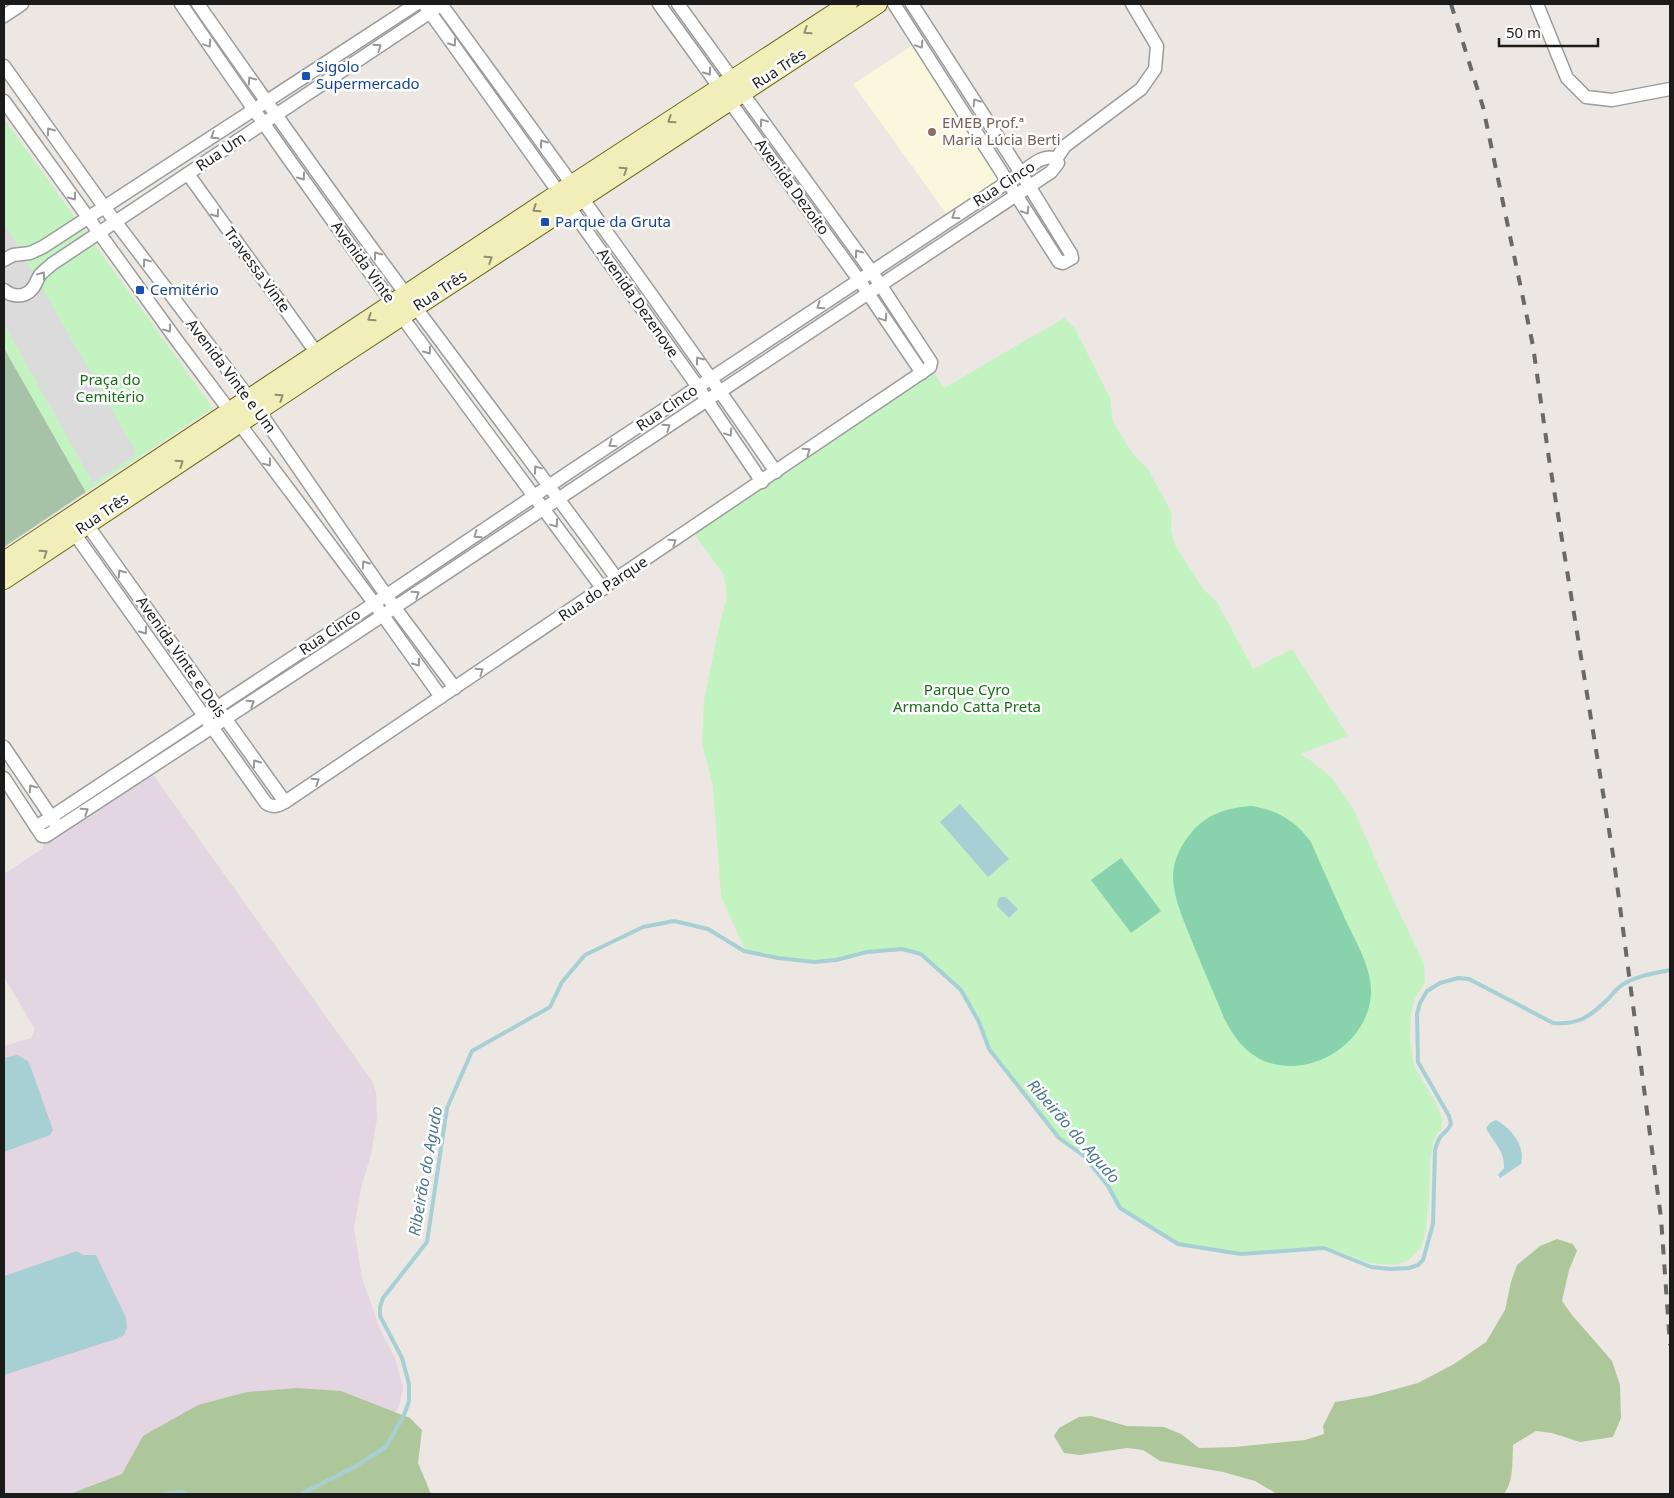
<svg xmlns="http://www.w3.org/2000/svg" width="1674" height="1498" font-family="'Noto Sans',sans-serif">
<style>
.industrial{fill:#e4d5e3}
.education{fill:#fbf7dc}
.forest{fill:#adc79b}
.cemetery{fill:#a6c2a7}
.park{fill:#c4f3c2}
.pitch{fill:#88d3ad}
.parking{fill:#dbdbdb}
.water{fill:#a7d0d5}
.lines{fill:none;stroke-linecap:round;stroke-linejoin:round}
.stream{stroke:#a7d0d5;stroke-width:4}
.street-casing{stroke:#9c9c9c;stroke-width:15}
.secondary-casing{stroke:#656510;stroke-width:20}
.street{stroke:#fff;stroke-width:12}
.secondary{stroke:#f2eeba;stroke-width:18}
.rail{stroke:#696969;stroke-width:4;stroke-dasharray:10 10;stroke-linecap:butt}
.oneway{stroke:#918f72}
.oneway2{stroke:#989898}
.transit-dot{fill:#1a4fb4;stroke:#fff;stroke-width:2}
.education-dot{fill:#8d6e63;stroke:#fff;stroke-width:2}
.labels{text-anchor:middle;stroke-width:5;stroke-linejoin:round;paint-order:stroke}
.transit-label{font-size:15px;fill:#164399;stroke:#fff;text-anchor:start}
.street-label{font-size:15px;fill:#1b1b1b;stroke:#fff}
.education-label{font-size:15px;fill:#785e54;stroke:#fff;text-anchor:start}
.park-label{font-size:15px;fill:#196d16;stroke:#fff}
.water-label{font-size:16px;font-style:italic;fill:#4c7792;stroke:#fff}
</style>
<rect width="100%" height="100%" fill="#ece7e2"/>
<!-- industrial -->
<path class="industrial" d="M 149,769 L 372,1081 L 376,1092 L 377,1118 L 371,1155 L 362,1184 L 354,1228 L 362,1278 L 380,1329 L 395,1358 L 403,1387 L 400,1403 L 384,1442 L 148,1494 L 4,1494 L 4,1046 L 31,1038 L 35,1029 L 4,977 L 4,874 L 43,848 L 43,839 Z"/>
<!-- education -->
<path class="education" d="M 918,42 L 1008,181 L 950,219 L 853,84 Z"/>
<!-- forest -->
<g class="forest">
<path d="M 1557,1239 L 1573,1244 L 1577,1251 L 1569,1270 L 1562,1301 L 1572,1315 L 1612,1361 L 1620,1385 L 1621,1418 L 1613,1437 L 1580,1442 L 1552,1433 L 1536,1431 L 1513,1445 C 1512,1461 1514,1481 1504,1494 L 1277,1494 L 1255,1481 L 1223,1472 L 1160,1461 L 1143,1450 L 1127,1448 L 1080,1455 L 1064,1453 L 1054,1436 L 1059,1428 L 1079,1417 L 1091,1416 L 1127,1426 L 1164,1427 L 1181,1434 L 1199,1448 L 1235,1447 L 1305,1440 L 1324,1434 L 1323,1426 L 1335,1402 L 1370,1396 L 1418,1383 L 1454,1364 L 1486,1342 L 1505,1310 L 1511,1282 L 1517,1265 L 1540,1246 Z"/>
<path d="M 297,1388 L 341,1391 L 410,1418 L 422,1430 L 418,1463 L 431,1494 L 70,1494 L 122,1474 L 143,1436 L 198,1405 L 247,1392 Z"/>
</g>
<!-- cemetery -->
<path class="cemetery" d="M 4,348 L 86,492 L 4,547 Z"/>
<!-- park -->
<g class="park">
<path d="M 4,119 L 213,408 L 86,492 L 4,348 Z"/>
<path d="M 1064,318 L 1074,327 L 1110,398 L 1113,422 L 1122,437 L 1134,455 L 1148,469 L 1172,513 L 1171,530 L 1175,545 L 1204,590 L 1217,602 L 1253,669 L 1292,649 L 1348,736 L 1300,754 L 1310,760 L 1331,777 L 1352,806 L 1394,901 L 1424,964 L 1425,983 L 1415,998 L 1411,1014 L 1410,1038 L 1414,1066 L 1436,1103 L 1442,1118 L 1442,1128 L 1434,1139 L 1430,1161 L 1429,1199 L 1426,1230 L 1421,1248 L 1407,1261 L 1394,1265 L 1369,1263 L 1325,1246 L 1267,1253 L 1241,1254 L 1178,1244 L 1121,1207 L 1108,1185 L 1084,1156 L 1060,1138 L 989,1048 L 979,1022 L 961,989 L 943,972 L 921,953 L 902,948 L 867,952 L 836,960 L 814,961 L 778,958 L 745,950 L 721,896 L 713,786 L 702,743 L 704,700 L 719,627 L 727,597 L 724,575 L 691,530 L 930,368 L 944,388 Z"/>
</g>
<!-- pitch -->
<g class="pitch">
<path d="M 1252,806 C 1277,810 1296,821 1311,842 C 1322,868 1334,893 1345,919 C 1356,942 1372,968 1371,994 C 1368,1046 1305,1083 1258,1058 C 1242,1049 1232,1034 1224,1018 C 1214,993 1203,969 1193,944 C 1185,923 1174,901 1173,878 C 1173,861 1180,846 1191,833 C 1206,814 1229,807 1252,806 Z"/>
<path d="M 1121,858 L 1161,911 L 1131,933 L 1091,880 Z"/>
</g>
<!-- parking -->
<path class="parking" d="M 4,222 L 137,454 L 93,483 L 4,324 Z"/>
<!-- water -->
<g class="water">
<path d="M 960,804 L 1009,859 L 988,877 L 940,822 Z"/>
<path d="M 1001,897 L 1006,897 L 1018,909 L 1009,918 L 997,906 L 998,900 Z"/>
<path d="M 17,1055 L 28,1061 L 31,1068 L 53,1130 L 50,1135 L 4,1152 L 4,1058 Z"/>
<path d="M 1496,1120 C 1511,1128 1526,1146 1521,1164 L 1500,1178 L 1498,1175 L 1504,1168 C 1505,1151 1493,1142 1486,1128 L 1490,1123 Z"/>
<path d="M 77,1251 L 83,1255 L 96,1255 L 126,1318 L 127,1328 L 124,1335 L 116,1339 L 4,1375 L 4,1276 Z"/>
</g>
<g class="lines">
<!-- stream -->
<g class="stream">
<path d="M 164,1494 L 181,1492 L 186,1494"/>
<path d="M 301,1494 L 349,1470 L 386,1447 L 404,1415 L 409,1401 L 409,1384 L 402,1358 L 380,1316 L 380,1307 L 383,1298 L 427,1242 L 447,1108 L 472,1051 L 550,1007 L 562,982 L 585,955 L 643,927 L 674,921 L 708,929 L 744,951 L 778,958 L 814,962 L 836,960 L 867,952 L 902,949 L 921,954 L 961,990 L 979,1022 L 989,1049 L 1059,1138 L 1084,1156 L 1108,1186 L 1120,1208 L 1178,1244 L 1241,1254 L 1324,1248 L 1371,1267 L 1390,1269 L 1409,1268 L 1418,1265 L 1423,1260 L 1433,1224 L 1435,1150 C 1437,1144 1438,1138 1443,1134 C 1447,1130 1449,1129 1451,1124 L 1449,1116 L 1418,1062 L 1417,1014 L 1420,1003 L 1427,991 L 1440,983 L 1458,978 L 1469,979 L 1553,1023 C 1578,1025 1590,1017 1608,999 C 1612,995 1616,989 1622,985 C 1636,976 1654,973 1670,970"/>
</g>
<defs>
<g id="street">
<path d="M 181,4 C 316,202 459,396 603,589"/>
<path d="M 198,4 C 266,101 334,198 405,293 C 476,389 548,483 617,579"/>
<path d="M 424,4 L 698,387 L 762,482"/>
<path d="M 441,4 C 554,159 667,314 776,472"/>
<path d="M 659,4 L 859,280 L 922,373"/>
<path d="M 894,4 L 1059,262 L 1063,263 L 1072,258 L 1071,254 L 1021,173 L 912,4"/>
<path d="M 1537,4 L 1567,78 L 1586,97 L 1612,100 L 1670,89"/>
<path d="M 4,16 L 22,4"/>
<path d="M 4,66 L 105,208 L 259,411 L 395,608 L 455,688"/>
<path d="M 4,101 L 175,338 L 374,603 L 441,697"/>
<path d="M 1056,159 L 1065,146 L 1141,89 L 1155,69 L 1157,46 L 1132,4"/>
<path d="M 188,174 L 321,359"/>
<path d="M 4,260 L 13,255 L 30,253 L 43,247 L 416,4"/>
<path d="M 4,290 C 12,297 24,298 32,289 C 36,285 37,279 40,275 C 43,271 48,268 52,264 L 435,9"/>
<path d="M 83,519 L 285,802"/>
<path d="M 69,526 L 266,803 C 273,808 278,806 285,802 L 930,367 L 931,362 L 872,272 L 678,4"/>
<path d="M 4,747 L 56,824"/>
<path d="M 4,778 L 42,836 L 46,836 L 341,643 L 1051,172 L 1058,163 L 1056,159"/>
<path d="M 36,827 L 387,595 L 571,471 L 1021,173 C 1031,166 1044,153 1056,159"/>
</g>
<g id="secondary">
<path d="M 4,561 L 560,192 L 848,4"/>
<path d="M 4,580 L 326,366 L 878,4"/>
</g>
</defs>
<!-- street casing -->
<use href="#street" class="street-casing"/>
<!-- secondary casing -->
<use href="#secondary" class="secondary-casing"/>
<!-- street -->
<use href="#street" class="street"/>
<!-- secondary -->
<use href="#secondary" class="secondary"/>
<!-- rail -->
<path class="rail" d="M 1451,4 L 1483,107 L 1533,346 L 1549,459 L 1614,861 L 1661,1218 L 1670,1345"/>
</g>
<!-- one-way arrows -->
<defs><path id="oneway-chevron" d="M-2-3.5L2.5 0L-2 3.5" fill="none" stroke-width="1.6" stroke-linecap="round" stroke-linejoin="round" transform="scale(1.25)"/></defs>
<g class="oneway">
<use href="#oneway-chevron" transform="translate(807 31) rotate(147)"/>
<use href="#oneway-chevron" transform="translate(671 120) rotate(147)"/>
<use href="#oneway-chevron" transform="translate(624 170) rotate(-33)"/>
<use href="#oneway-chevron" transform="translate(536 209) rotate(147)"/>
<use href="#oneway-chevron" transform="translate(489 259) rotate(-33)"/>
<use href="#oneway-chevron" transform="translate(371 318) rotate(147)"/>
<use href="#oneway-chevron" transform="translate(280 397) rotate(-34)"/>
<use href="#oneway-chevron" transform="translate(180 463) rotate(-34)"/>
<use href="#oneway-chevron" transform="translate(44 553) rotate(-34)"/>
</g>
<g class="oneway2">
<use href="#oneway-chevron" transform="translate(453 43) rotate(54)"/>
<use href="#oneway-chevron" transform="translate(208 44) rotate(56)"/>
<use href="#oneway-chevron" transform="translate(920 45) rotate(57)"/>
<use href="#oneway-chevron" transform="translate(378 47) rotate(-34)"/>
<use href="#oneway-chevron" transform="translate(708 72) rotate(55)"/>
<use href="#oneway-chevron" transform="translate(251 80) rotate(-125)"/>
<use href="#oneway-chevron" transform="translate(976 102) rotate(-123)"/>
<use href="#oneway-chevron" transform="translate(763 122) rotate(-126)"/>
<use href="#oneway-chevron" transform="translate(50 131) rotate(-125)"/>
<use href="#oneway-chevron" transform="translate(214 136) rotate(147)"/>
<use href="#oneway-chevron" transform="translate(543 143) rotate(-126)"/>
<use href="#oneway-chevron" transform="translate(302 177) rotate(54)"/>
<use href="#oneway-chevron" transform="translate(73 197) rotate(54)"/>
<use href="#oneway-chevron" transform="translate(1026 211) rotate(57)"/>
<use href="#oneway-chevron" transform="translate(216 214) rotate(54)"/>
<use href="#oneway-chevron" transform="translate(955 216) rotate(147)"/>
<use href="#oneway-chevron" transform="translate(858 253) rotate(-126)"/>
<use href="#oneway-chevron" transform="translate(377 255) rotate(-126)"/>
<use href="#oneway-chevron" transform="translate(146 262) rotate(-127)"/>
<use href="#oneway-chevron" transform="translate(42 275) rotate(-53)"/>
<use href="#oneway-chevron" transform="translate(820 306) rotate(146)"/>
<use href="#oneway-chevron" transform="translate(884 318) rotate(56)"/>
<use href="#oneway-chevron" transform="translate(168 329) rotate(54)"/>
<use href="#oneway-chevron" transform="translate(428 351) rotate(54)"/>
<use href="#oneway-chevron" transform="translate(699 360) rotate(-126)"/>
<use href="#oneway-chevron" transform="translate(667 427) rotate(-34)"/>
<use href="#oneway-chevron" transform="translate(729 433) rotate(56)"/>
<use href="#oneway-chevron" transform="translate(612 444) rotate(146)"/>
<use href="#oneway-chevron" transform="translate(807 451) rotate(-34)"/>
<use href="#oneway-chevron" transform="translate(268 463) rotate(53)"/>
<use href="#oneway-chevron" transform="translate(537 469) rotate(-127)"/>
<use href="#oneway-chevron" transform="translate(555 524) rotate(53)"/>
<use href="#oneway-chevron" transform="translate(477 535) rotate(146)"/>
<use href="#oneway-chevron" transform="translate(673 542) rotate(-34)"/>
<use href="#oneway-chevron" transform="translate(365 564) rotate(-125)"/>
<use href="#oneway-chevron" transform="translate(121 573) rotate(-125)"/>
<use href="#oneway-chevron" transform="translate(416 594) rotate(-34)"/>
<use href="#oneway-chevron" transform="translate(144 631) rotate(54)"/>
<use href="#oneway-chevron" transform="translate(417 663) rotate(54)"/>
<use href="#oneway-chevron" transform="translate(480 671) rotate(-34)"/>
<use href="#oneway-chevron" transform="translate(251 703) rotate(-33)"/>
<use href="#oneway-chevron" transform="translate(256 763) rotate(-126)"/>
<use href="#oneway-chevron" transform="translate(316 781) rotate(-34)"/>
<use href="#oneway-chevron" transform="translate(32 788) rotate(-125)"/>
<use href="#oneway-chevron" transform="translate(85 811) rotate(-33)"/>
</g>
<!-- markers -->
<g class="transit-dot">
<rect x="301" y="71" width="10" height="10" rx="2.5"/>
<rect x="540" y="217" width="10" height="10" rx="2.5"/>
<rect x="135" y="285" width="10" height="10" rx="2.5"/>
</g>
<circle class="education-dot" cx="932" cy="132" r="5"/>
<g class="labels">
<!-- transit labels -->
<g class="transit-label">
<text x="316" y="72">Sigolo<tspan x="316" dy="17">Supermercado</tspan></text>
<text x="555" y="227">Parque da Gruta</text>
<text x="150" y="295">Cemitério</text>
</g>
<!-- street labels -->
<g class="street-label">
<text transform="translate(779 69) rotate(-33)" y="5">Rua Três</text>
<text transform="translate(221 152) rotate(-34)" y="5">Rua Um</text>
<text transform="translate(1004 184) rotate(-33)" y="5">Rua Cinco</text>
<text transform="translate(792 187) rotate(54)" y="5">Avenida Dezoito</text>
<text transform="translate(363 262) rotate(54)" y="5">Avenida Vinte</text>
<text transform="translate(257 270) rotate(54)" y="5">Travessa Vinte</text>
<text transform="translate(440 291) rotate(-33)" y="5">Rua Três</text>
<text transform="translate(638 303) rotate(55)" y="5">Avenida Dezenove</text>
<text transform="translate(231 376) rotate(53)" y="5">Avenida Vinte e Um</text>
<text transform="translate(667 408) rotate(-34)" y="5">Rua Cinco</text>
<text transform="translate(102 514) rotate(-34)" y="5">Rua Três</text>
<text transform="translate(603 589) rotate(-34)" y="5">Rua do Parque</text>
<text transform="translate(330 632) rotate(-34)" y="5">Rua Cinco</text>
<text transform="translate(181 657) rotate(55)" y="5">Avenida Vinte e Dois</text>
</g>
<!-- education labels -->
<g class="education-label">
<text x="942" y="128">EMEB Prof.ª<tspan x="942" dy="17">Maria Lúcia Berti</tspan></text>
</g>
<!-- park labels -->
<g class="park-label">
<text x="110" y="385">Praça do<tspan x="110" dy="17">Cemitério</tspan></text>
<text x="967" y="695">Parque Cyro<tspan x="967" dy="17">Armando Catta Preta</tspan></text>
</g>
<!-- water labels -->
<g class="water-label">
<text transform="translate(1074 1131) rotate(49)" y="6">Ribeirão do Agudo</text>
<text transform="translate(425 1171) rotate(-80)" y="6">Ribeirão do Agudo</text>
</g>
</g>
<!-- border -->
<rect width="1674" height="1498" fill="none" stroke="#1b1b1b" stroke-width="10"/>
<!-- scale -->
<path d="M1499 38v8h99v-8" fill="none" stroke="#1b1b1b" stroke-width="2.5"/>
<text x="1506" y="38" font-size="15" fill="#1b1b1b" stroke="#ffffff" stroke-width="4" paint-order="stroke">50 m</text>
</svg>
